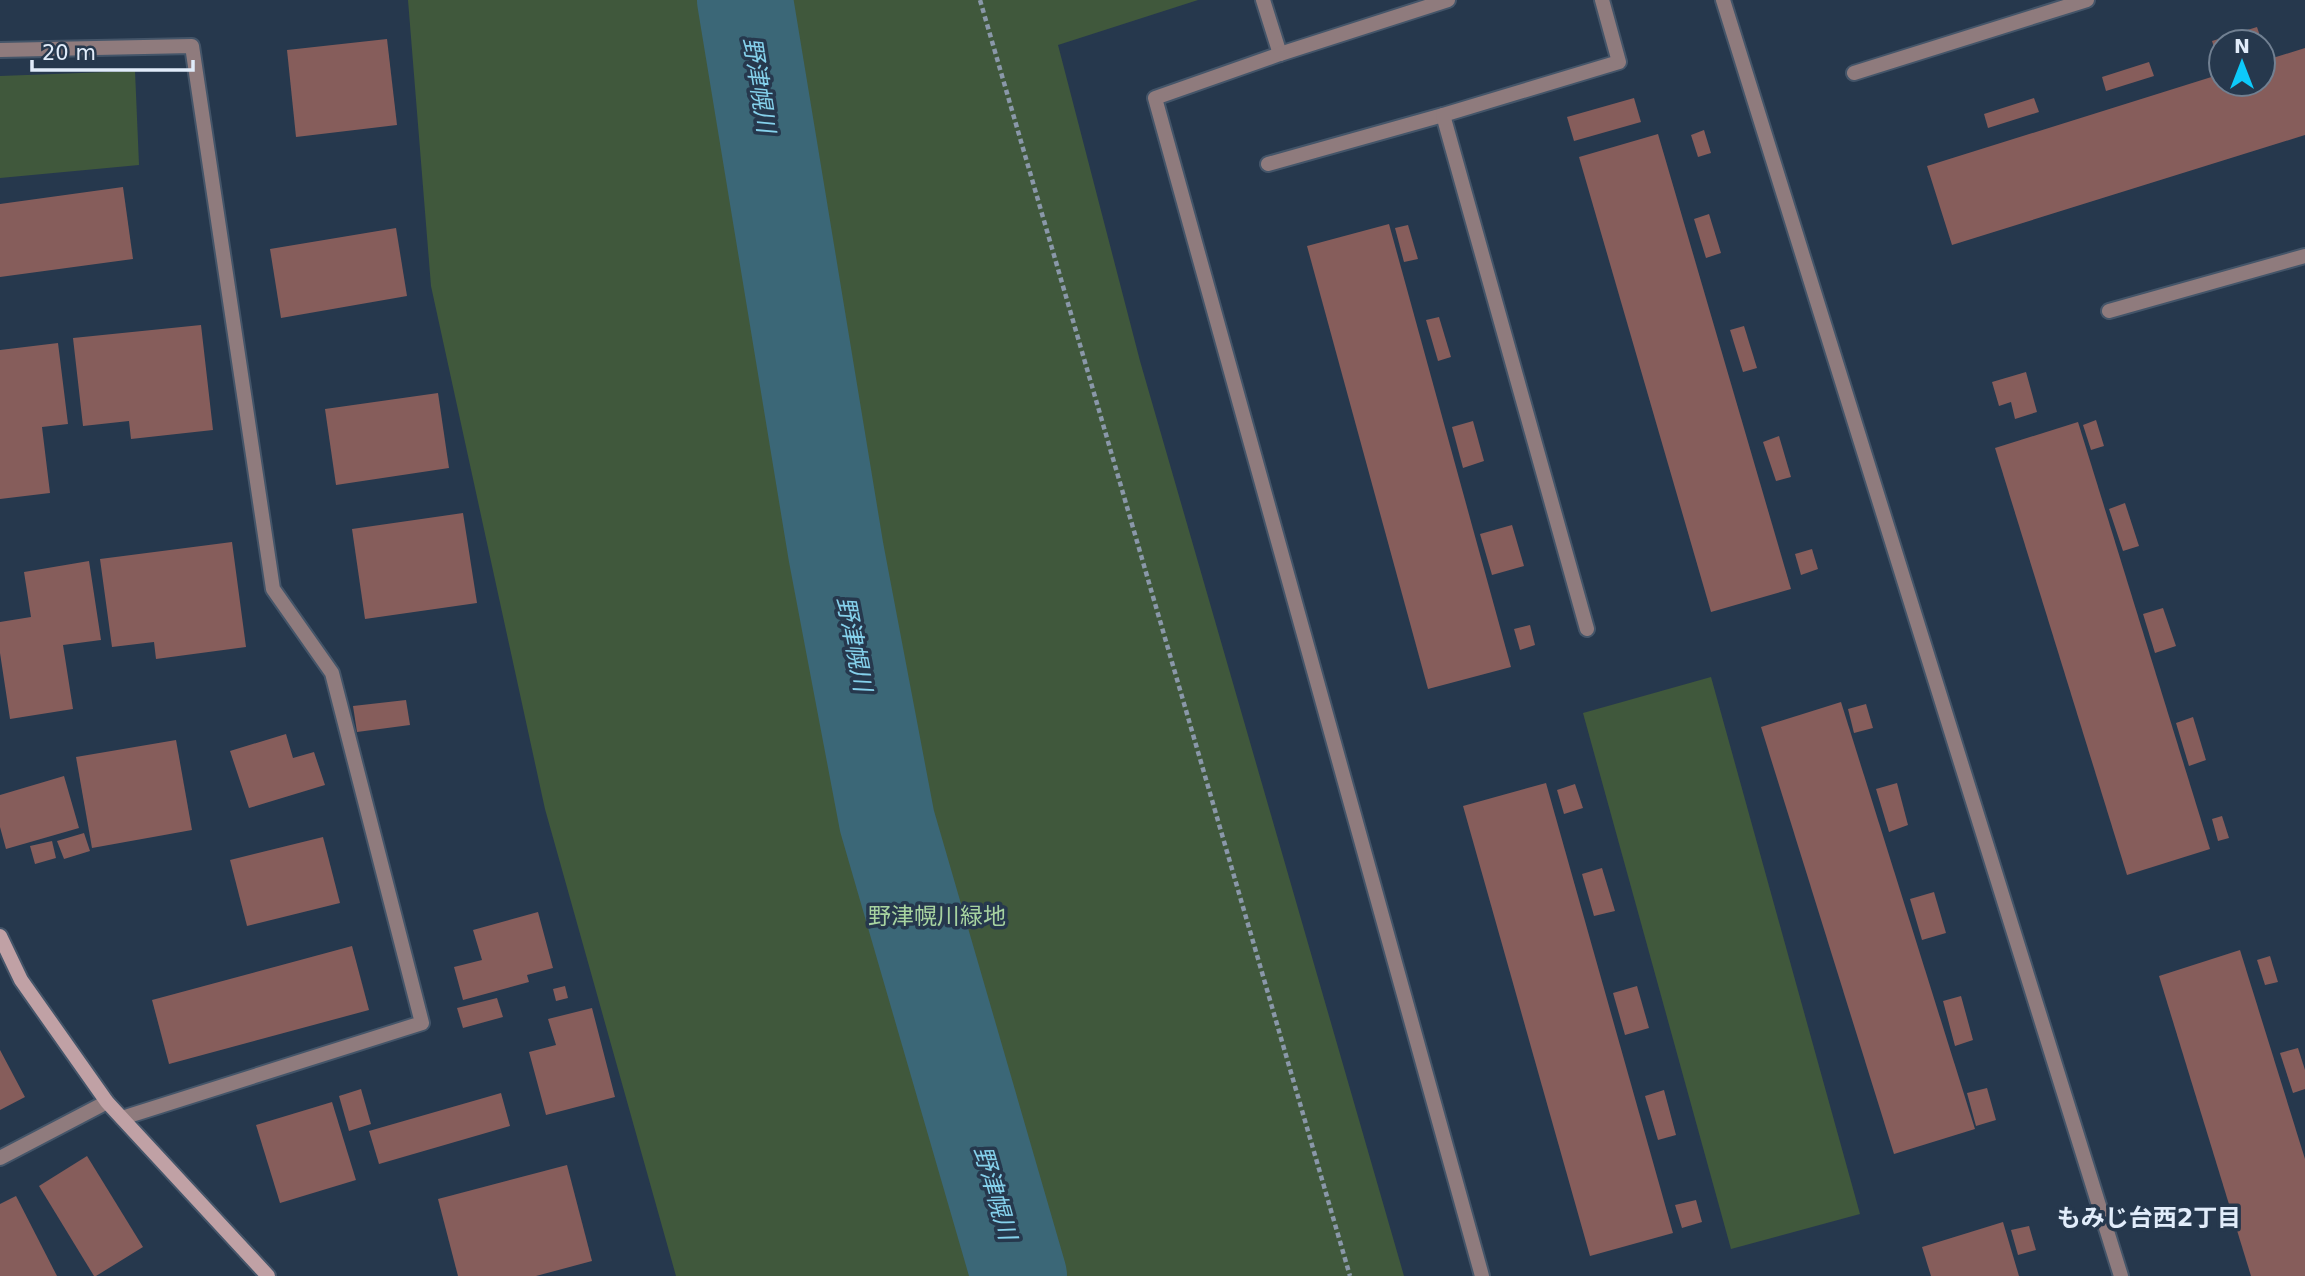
<svg xmlns="http://www.w3.org/2000/svg" width="2305" height="1276" font-family="'DejaVu Sans','Noto Sans JP',sans-serif">
<style>
.green{fill:#40583c}
.lines{fill:none;stroke-linecap:round;stroke-linejoin:round}
.river{stroke:#3b6777;stroke-width:96}
.building{fill:#865d5b}
.lane-casing{stroke:#445569;stroke-width:18}
.street-casing{stroke:#445569;stroke-width:18}
.secondary-casing{stroke:#445569;stroke-width:18}
.path{stroke:#8a98a9;stroke-width:4.5;stroke-dasharray:5 3.5;stroke-linecap:butt}
.lane{stroke:#8f7b7d;stroke-width:14}
.street{stroke:#8f7b7d;stroke-width:14}
.secondary{stroke:#c0a1a5;stroke-width:14}
.labels{text-anchor:middle;stroke-width:7;stroke-linejoin:round;paint-order:stroke}
.park-label{font-size:23px;fill:#a7d3a0;stroke:#26384d}
.water-label{font-size:24px;font-style:italic;fill:#85d1ec;stroke:#26384d}
.neighbourhood-label{font-size:24px;font-weight:bold;fill:#e1ecfa;stroke:#26384d}
</style>
<rect width="100%" height="100%" fill="#26384d"/>
<!-- green -->
<g class="green">
<path d="M 408,0 L 1198,0 L 1058,45 L 1140,361 L 1404,1276 L 676,1276 L 545,809 L 431,286 Z"/>
<path d="M 135,71 L 139,165 L 0,178 L 0,76 Z"/>
<path d="M 1711,677 L 1860,1214 L 1731,1249 L 1583,713 Z"/>
</g>
<g class="lines">
<!-- river -->
<path class="river" d="M 745,0 L 836,552 L 887,821 L 1019,1276"/>
</g>
<!-- building -->
<g class="building">
<path d="M 2257,27 L 2262,42 L 2221,42 L 2221,56 L 2217,57 L 2212,41 Z"/>
<path d="M 387,39 L 397,125 L 296,137 L 287,50 Z"/>
<path d="M 2305,48 L 2305,135 L 1952,245 L 1927,166 L 2221,74 L 2221,84 L 2263,84 L 2263,61 Z"/>
<path d="M 2149,62 L 2154,76 L 2106,91 L 2102,77 Z"/>
<path d="M 1634,98 L 1641,122 L 1574,141 L 1567,117 Z"/>
<path d="M 2034,98 L 2039,112 L 1988,128 L 1984,114 Z"/>
<path d="M 1704,130 L 1711,153 L 1698,157 L 1691,135 Z"/>
<path d="M 1658,134 L 1791,589 L 1711,612 L 1579,157 Z"/>
<path d="M 123,187 L 133,259 L 0,277 L 0,204 Z"/>
<path d="M 1709,214 L 1721,253 L 1706,258 L 1694,219 Z"/>
<path d="M 1389,224 L 1511,667 L 1428,689 L 1307,246 Z"/>
<path d="M 1408,225 L 1418,259 L 1404,262 L 1395,228 Z"/>
<path d="M 396,228 L 407,296 L 281,318 L 270,249 Z"/>
<path d="M 1439,317 L 1451,357 L 1438,361 L 1426,320 Z"/>
<path d="M 201,325 L 213,430 L 131,439 L 129,421 L 83,426 L 73,338 Z"/>
<path d="M 1744,326 L 1757,368 L 1743,372 L 1730,330 Z"/>
<path d="M 58,343 L 68,424 L 42,427 L 50,493 L 0,499 L 0,350 Z"/>
<path d="M 2026,372 L 2037,412 L 2015,419 L 2011,402 L 1999,406 L 1992,382 Z"/>
<path d="M 438,393 L 449,468 L 336,485 L 325,409 Z"/>
<path d="M 2096,420 L 2104,446 L 2091,450 L 2083,425 Z"/>
<path d="M 1473,421 L 1484,461 L 1463,468 L 1452,427 Z"/>
<path d="M 2078,422 L 2210,849 L 2127,875 L 1995,448 Z"/>
<path d="M 1779,436 L 1791,477 L 1776,481 L 1763,442 Z"/>
<path d="M 2125,503 L 2139,546 L 2123,551 L 2109,509 Z"/>
<path d="M 463,513 L 477,603 L 365,619 L 352,529 Z"/>
<path d="M 1512,525 L 1524,566 L 1492,575 L 1480,534 Z"/>
<path d="M 232,542 L 246,647 L 156,659 L 154,642 L 112,647 L 100,559 Z"/>
<path d="M 1812,549 L 1818,569 L 1801,575 L 1795,554 Z"/>
<path d="M 89,561 L 101,640 L 63,645 L 73,709 L 10,719 L 0,653 L 0,622 L 31,617 L 24,572 Z"/>
<path d="M 2163,608 L 2176,646 L 2155,653 L 2143,614 Z"/>
<path d="M 1530,625 L 1535,645 L 1520,650 L 1514,629 Z"/>
<path d="M 406,700 L 410,725 L 357,732 L 353,706 Z"/>
<path d="M 1841,702 L 1975,1129 L 1894,1154 L 1761,727 Z"/>
<path d="M 1866,704 L 1873,728 L 1854,733 L 1848,709 Z"/>
<path d="M 2193,717 L 2206,760 L 2189,766 L 2176,723 Z"/>
<path d="M 286,734 L 293,758 L 314,752 L 325,785 L 249,808 L 230,751 Z"/>
<path d="M 176,740 L 192,830 L 92,848 L 76,757 Z"/>
<path d="M 64,776 L 79,828 L 6,849 L 0,827 L 0,795 Z"/>
<path d="M 1546,783 L 1673,1233 L 1590,1256 L 1463,806 Z"/>
<path d="M 1897,783 L 1908,825 L 1889,832 L 1876,789 Z"/>
<path d="M 1575,784 L 1583,808 L 1564,814 L 1557,790 Z"/>
<path d="M 2222,816 L 2229,838 L 2218,841 L 2212,819 Z"/>
<path d="M 84,833 L 90,851 L 64,859 L 57,841 Z"/>
<path d="M 323,837 L 340,903 L 247,926 L 230,860 Z"/>
<path d="M 52,841 L 56,858 L 35,864 L 30,846 Z"/>
<path d="M 1602,868 L 1615,911 L 1594,916 L 1582,874 Z"/>
<path d="M 1934,892 L 1946,933 L 1922,940 L 1910,899 Z"/>
<path d="M 538,912 L 553,968 L 527,975 L 529,982 L 463,1000 L 454,967 L 482,960 L 473,930 Z"/>
<path d="M 352,946 L 369,1010 L 169,1064 L 152,1000 Z"/>
<path d="M 2240,950 L 2305,1159 L 2305,1276 L 2251,1276 L 2159,976 Z"/>
<path d="M 2270,956 L 2278,982 L 2265,985 L 2257,960 Z"/>
<path d="M 565,986 L 568,998 L 556,1001 L 553,989 Z"/>
<path d="M 1637,986 L 1649,1028 L 1625,1035 L 1613,993 Z"/>
<path d="M 1961,996 L 1973,1040 L 1955,1046 L 1943,1001 Z"/>
<path d="M 497,998 L 503,1017 L 463,1028 L 457,1008 Z"/>
<path d="M 592,1008 L 615,1097 L 546,1115 L 529,1052 L 556,1045 L 548,1019 Z"/>
<path d="M 2298,1048 L 2305,1070 L 2305,1089 L 2293,1093 L 2280,1053 Z"/>
<path d="M 0,1050 L 25,1097 L 0,1110 Z"/>
<path d="M 1987,1088 L 1996,1120 L 1976,1126 L 1967,1093 Z"/>
<path d="M 361,1089 L 371,1124 L 349,1131 L 339,1096 Z"/>
<path d="M 1664,1090 L 1676,1135 L 1658,1140 L 1645,1096 Z"/>
<path d="M 501,1093 L 510,1126 L 379,1164 L 369,1131 Z"/>
<path d="M 332,1102 L 356,1180 L 280,1203 L 256,1125 Z"/>
<path d="M 87,1156 L 143,1247 L 96,1276 L 94,1276 L 39,1186 Z"/>
<path d="M 567,1165 L 592,1261 L 536,1276 L 458,1276 L 438,1199 Z"/>
<path d="M 16,1196 L 57,1276 L 0,1276 L 0,1204 Z"/>
<path d="M 1696,1200 L 1702,1222 L 1682,1228 L 1675,1205 Z"/>
<path d="M 2003,1222 L 2019,1276 L 1931,1276 L 1922,1247 Z"/>
<path d="M 2029,1226 L 2036,1250 L 2018,1255 L 2011,1230 Z"/>
</g>
<g class="lines">
<defs>
<g id="lane">
<path d="M 1263,0 L 1280,54"/>
<path d="M 1854,73 L 2087,0"/>
<path d="M 1268,164 L 1443,115"/>
<path d="M 2109,311 L 2305,256"/>
<path d="M 1587,629 L 1443,115 L 1619,62 L 1602,0"/>
</g>
<g id="street">
<path d="M 1448,0 L 1280,54 L 1155,98 L 1482,1276"/>
<path d="M 1723,0 L 2121,1276"/>
<path d="M 0,50 L 192,46 L 273,589 L 332,673 L 422,1023 L 122,1118"/>
<path d="M 0,1158 L 107,1102"/>
</g>
<path id="secondary" d="M 0,936 L 21,980 L 107,1102 L 268,1276"/>
</defs>
<!-- lane casing -->
<use href="#lane" class="lane-casing"/>
<!-- street casing -->
<use href="#street" class="street-casing"/>
<!-- secondary casing -->
<use href="#secondary" class="secondary-casing"/>
<!-- path -->
<path class="path" d="M 980,0 L 1350,1276"/>
<!-- lane -->
<use href="#lane" class="lane"/>
<!-- street -->
<use href="#street" class="street"/>
<!-- secondary -->
<use href="#secondary" class="secondary"/>
</g>
<g class="labels">
<!-- park labels -->
<g class="park-label">
<text x="937" y="924">野津幌川緑地</text>
</g>
<!-- water labels -->
<g class="water-label">
<text transform="translate(759 85) rotate(81)" y="8">野津幌川</text>
<text transform="translate(854 644) rotate(79)" y="8">野津幌川</text>
<text transform="translate(995 1193) rotate(74)" y="8">野津幌川</text>
</g>
<!-- neighbourhood labels -->
<g class="neighbourhood-label">
<text x="2149" y="1226">もみじ台西2丁目</text>
</g>
</g>
<!-- north arrow -->
<g transform="translate(2242 63)"><circle r="33" fill="#26384d" stroke="#718092" stroke-width="2"/>
<path d="M0-5L12 26L0 18L-12 26Z" fill="#0dcafa"/>
<text y="-10" font-size="19" font-weight="bold" text-anchor="middle" fill="#e1ecfa">N</text>
</g>
<!-- scale -->
<path d="M32 60v10h161v-10" fill="none" stroke="#e1ecfa" stroke-width="3.5"/>
<text x="42" y="60" font-size="21" fill="#e1ecfa" stroke="#26384d" stroke-width="5" paint-order="stroke">20 m</text>
</svg>
